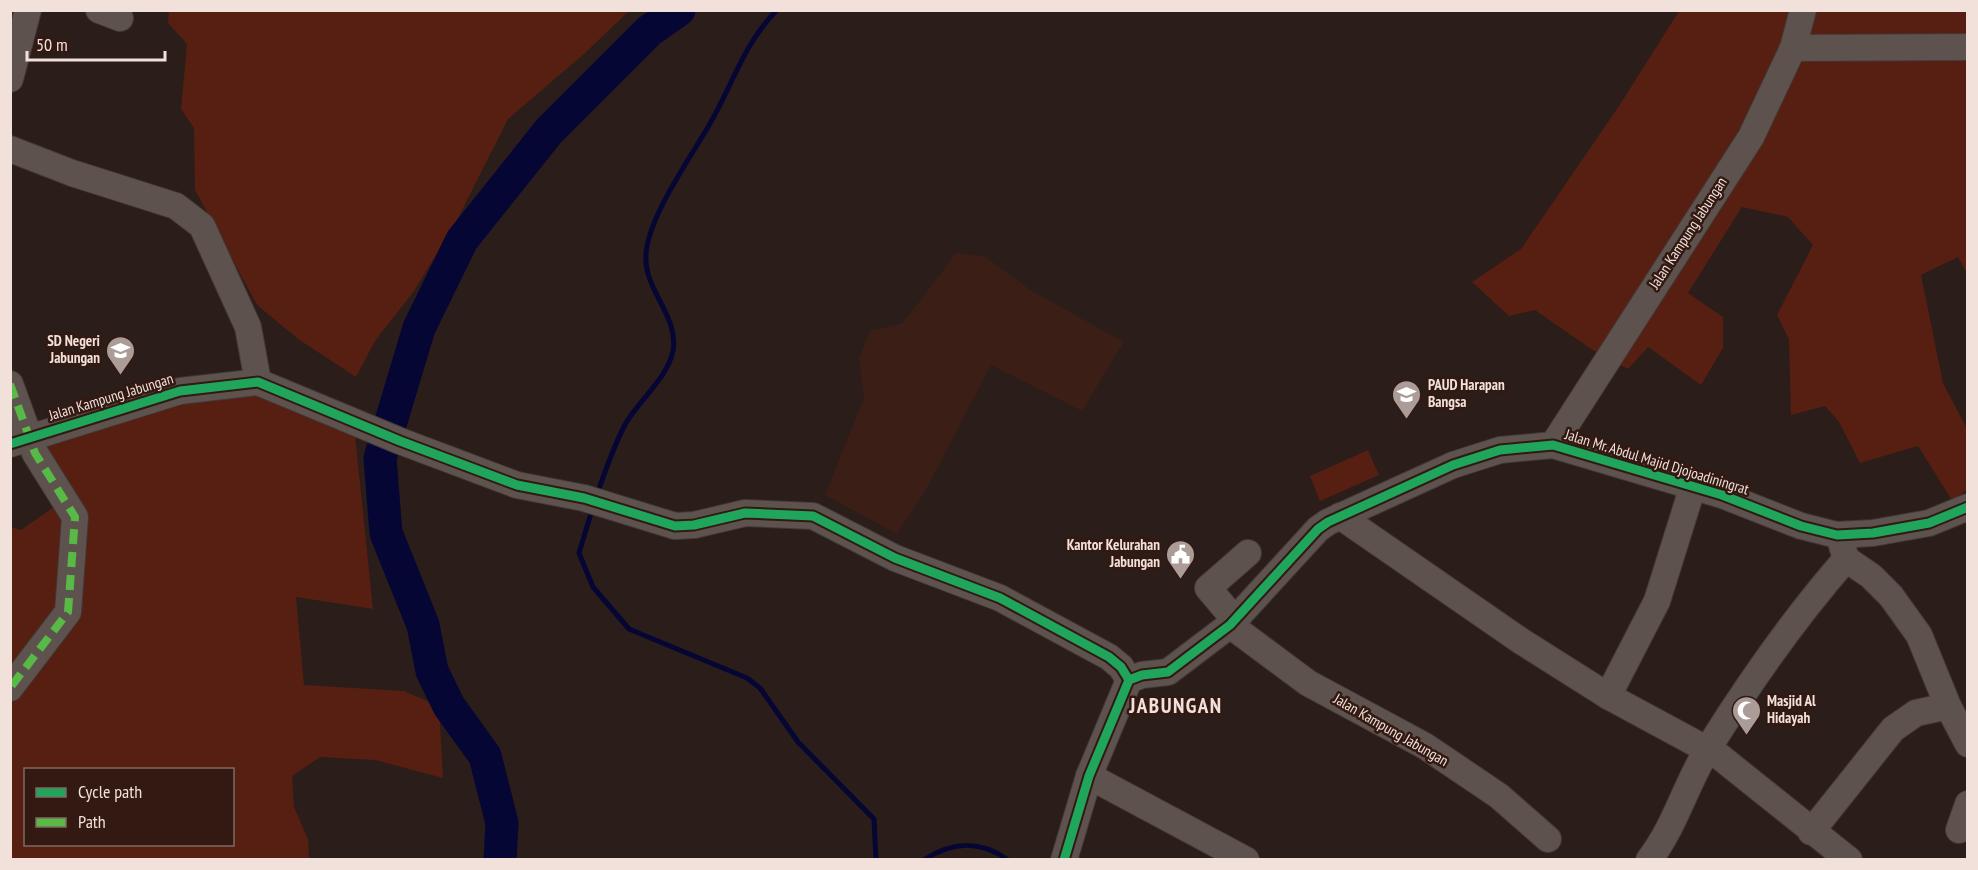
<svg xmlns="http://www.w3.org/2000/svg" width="1978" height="870" font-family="'PT Sans Narrow',sans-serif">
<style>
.built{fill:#3b1e16}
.green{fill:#561f11;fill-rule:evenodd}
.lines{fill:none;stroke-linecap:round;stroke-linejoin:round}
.stream{stroke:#060635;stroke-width:5}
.river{stroke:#060635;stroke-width:33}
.minor-casing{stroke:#433835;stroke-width:28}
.minor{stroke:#5e524f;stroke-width:26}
.quiet{stroke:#58b947;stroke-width:8;stroke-dasharray:15 8;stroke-linecap:butt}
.cycleway-casing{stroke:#321912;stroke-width:13}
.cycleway{stroke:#20a55d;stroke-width:9}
.labels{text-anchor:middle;stroke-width:5;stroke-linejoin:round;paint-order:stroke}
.street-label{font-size:15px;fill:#f2e0db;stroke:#321912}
.poi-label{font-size:15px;font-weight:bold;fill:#f2e0db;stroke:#321912;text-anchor:end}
.district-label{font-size:21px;font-weight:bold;letter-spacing:1.5px;fill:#f2e0db;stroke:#321912}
</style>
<rect width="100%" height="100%" fill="#2b1d19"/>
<!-- built -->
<path class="built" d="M 956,253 L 986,257 L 1032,291 L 1124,342 L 1082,411 L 991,365 L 927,488 L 897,534 L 825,495 L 864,398 L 859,358 L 870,331 L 903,323 Z"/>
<!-- green -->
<g class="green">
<path d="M 169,10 L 629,11 L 584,54 L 508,119 L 456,222 L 414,291 L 375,341 L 356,377 L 298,339 L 257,305 L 195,190 L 194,128 L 181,109 L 187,44 L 168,23 Z"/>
<path d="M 1679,11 L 1967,11 L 1967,273 L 1958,257 L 1921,275 L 1943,383 L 1967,429 L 1967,489 L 1953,502 L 1918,446 L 1860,463 L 1839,422 L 1825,406 L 1791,415 L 1789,340 L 1777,315 L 1813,245 L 1788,217 L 1742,207 L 1688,293 L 1723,317 L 1723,348 L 1701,385 L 1648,347 L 1628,369 L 1591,349 L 1535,310 L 1509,316 L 1472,282 L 1521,249 L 1619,106 Z"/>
<path d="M 258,385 L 355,435 L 373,609 L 296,597 L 304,685 L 404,691 L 439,706 L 443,778 L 375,760 L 320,757 L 292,776 L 294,807 L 308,839 L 309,859 L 11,860 L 11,527 L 21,530 L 75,492 L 54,466 L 42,442 L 176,401 ZM 26,770 L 232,770 L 232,844 L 26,844 Z"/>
<path d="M 1368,450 L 1379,475 L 1320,501 L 1310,476 Z"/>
</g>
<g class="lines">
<!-- stream -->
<g class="stream">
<path d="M 597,495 C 605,471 614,445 626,423 C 639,400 667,379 673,351 C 679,318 647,292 646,261 C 643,224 689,160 708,127 C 732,87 743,44 777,10"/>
<path d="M 593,507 L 579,553 L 593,587 L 629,629 L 747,678 L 760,688 L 798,742 L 874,819 L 876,860"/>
<path d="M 924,860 C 953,841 980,840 1008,860"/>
</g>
<!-- river -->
<path class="river" d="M 500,860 L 502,823 L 485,756 L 449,706 L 432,671 L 423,625 L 386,533 L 380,458 L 419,328 L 462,240 L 549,131 L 649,31 L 679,10"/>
<defs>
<g id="minor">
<path d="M 99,10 L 120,18"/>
<path d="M 1793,48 L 1968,47"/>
<path d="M 10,79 L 28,10"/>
<path d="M 10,149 L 72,173 L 176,206 L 202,226 L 248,327 L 258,382"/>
<path d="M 10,384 L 35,453 L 75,517 L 68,612 L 10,688"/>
<path d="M 10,444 L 180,391 L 258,382 L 400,441 L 517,485 L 584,498 L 675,526 L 694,525 L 745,513 L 813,516 L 895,558 L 1000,598 L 1109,657 L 1121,667 L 1129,680"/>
<path d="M 1553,445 L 1751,137 L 1793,48 L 1803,10"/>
<path d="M 1340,516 L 1521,641 L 1608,696 L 1719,756 L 1849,860"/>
<path d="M 1841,542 L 1846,559 L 1871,576 L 1891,596 L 1919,635 L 1948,706"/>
<path d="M 1235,620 L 1208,588 L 1248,553"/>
<path d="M 1230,625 L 1308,683 L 1425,746 L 1499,796 L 1548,839"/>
<path d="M 1608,696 L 1657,601 L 1693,486"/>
<path d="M 1089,776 L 1246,860"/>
<path d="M 1959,830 L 1968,804"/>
<path d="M 1811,832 L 1893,729 L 1916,713 L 1948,706 L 1968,744"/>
<path d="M 1064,860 L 1089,776 L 1129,680 L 1142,675 L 1168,672 L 1230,625 L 1318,529 L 1328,522 L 1453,465 L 1500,450 L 1553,445 L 1722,495 L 1801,526 L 1837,535 L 1873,533 L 1929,523 L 1968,507"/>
<path d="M 1649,860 C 1676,825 1686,783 1709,747 C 1749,683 1797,615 1846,559"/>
</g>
</defs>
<!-- minor casing -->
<use href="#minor" class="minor-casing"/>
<!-- minor -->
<use href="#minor" class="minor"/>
<!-- quiet -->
<path class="quiet" d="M 10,384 L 35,453 L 75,517 L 68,612 L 10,688"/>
<defs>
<g id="cycleway">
<path d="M 10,444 L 180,391 L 258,382 L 400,441 L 517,485 L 584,498 L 675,526 L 694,525 L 745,513 L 813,516 L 895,558 L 1000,598 L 1109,657 L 1121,667 L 1129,680"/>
<path d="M 1064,860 L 1089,776 L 1129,680 L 1142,675 L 1168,672 L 1230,625 L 1318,529 L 1328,522 L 1453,465 L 1500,450 L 1553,445 L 1722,495 L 1801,526 L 1837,535 L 1873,533 L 1929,523 L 1968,507"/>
</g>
</defs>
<!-- cycleway casing -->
<use href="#cycleway" class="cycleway-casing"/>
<!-- cycleway -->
<use href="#cycleway" class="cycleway"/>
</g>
<!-- icons -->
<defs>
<symbol id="school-pin" viewBox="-11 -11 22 30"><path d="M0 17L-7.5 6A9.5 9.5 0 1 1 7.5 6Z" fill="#ac9c97" stroke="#321912"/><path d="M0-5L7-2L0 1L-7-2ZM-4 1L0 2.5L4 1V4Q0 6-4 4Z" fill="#fff"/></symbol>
<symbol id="civic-pin" viewBox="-11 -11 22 30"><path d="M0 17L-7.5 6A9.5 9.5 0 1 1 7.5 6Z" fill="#ac9c97" stroke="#321912"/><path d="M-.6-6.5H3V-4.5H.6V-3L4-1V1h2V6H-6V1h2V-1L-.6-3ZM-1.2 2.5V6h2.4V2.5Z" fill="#fff"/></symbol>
<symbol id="mosque-pin" viewBox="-11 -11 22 30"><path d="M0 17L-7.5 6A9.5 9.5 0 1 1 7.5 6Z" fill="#ac9c97" stroke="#321912"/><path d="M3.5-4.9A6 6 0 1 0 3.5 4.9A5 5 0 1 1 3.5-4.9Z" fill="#fff"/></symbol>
</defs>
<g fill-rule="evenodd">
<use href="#school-pin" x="104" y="334" width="33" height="45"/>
<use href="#school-pin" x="1390" y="378" width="33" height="45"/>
<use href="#civic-pin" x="1164" y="538" width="33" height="45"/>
<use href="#mosque-pin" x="1730" y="694" width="33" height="45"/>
</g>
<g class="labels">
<!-- street labels -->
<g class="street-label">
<text transform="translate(1688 233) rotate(-57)" y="5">Jalan Kampung Jabungan</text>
<text transform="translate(111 397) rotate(-17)" y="5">Jalan Kampung Jabungan</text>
<text transform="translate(1657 462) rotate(17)" y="5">Jalan Mr. Abdul Majid Djojoadiningrat</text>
<text transform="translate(1391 730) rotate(30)" y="5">Jalan Kampung Jabungan</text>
</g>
<!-- poi labels -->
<g class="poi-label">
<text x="100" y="346">SD Negeri<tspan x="100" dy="17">Jabungan</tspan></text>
<text x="1428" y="390" text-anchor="start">PAUD Harapan<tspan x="1428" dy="17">Bangsa</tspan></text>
<text x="1160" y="550">Kantor Kelurahan<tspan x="1160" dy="17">Jabungan</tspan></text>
<text x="1767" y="706" text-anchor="start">Masjid Al<tspan x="1767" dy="17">Hidayah</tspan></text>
</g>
<!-- district labels -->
<g class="district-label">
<text x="1176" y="713">JABUNGAN</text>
</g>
</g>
<!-- border -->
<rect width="1978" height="870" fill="none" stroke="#f2e0db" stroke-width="24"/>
<!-- legend -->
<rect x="24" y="768" width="210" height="78" fill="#321912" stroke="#7f6962" stroke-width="1.5"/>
<rect x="36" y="788" width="30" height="9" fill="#20a55d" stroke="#7f6962" stroke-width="1.5"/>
<text x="78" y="798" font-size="18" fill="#f2e0db">Cycle path</text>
<rect x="36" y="818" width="30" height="9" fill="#58b947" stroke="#7f6962" stroke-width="1.5"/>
<text x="78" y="828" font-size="18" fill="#f2e0db">Path</text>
<!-- scale -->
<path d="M27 51v9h138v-9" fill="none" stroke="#f2e0db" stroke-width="3"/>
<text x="36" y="51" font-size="18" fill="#f2e0db" stroke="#321912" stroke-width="4.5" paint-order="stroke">50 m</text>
</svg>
